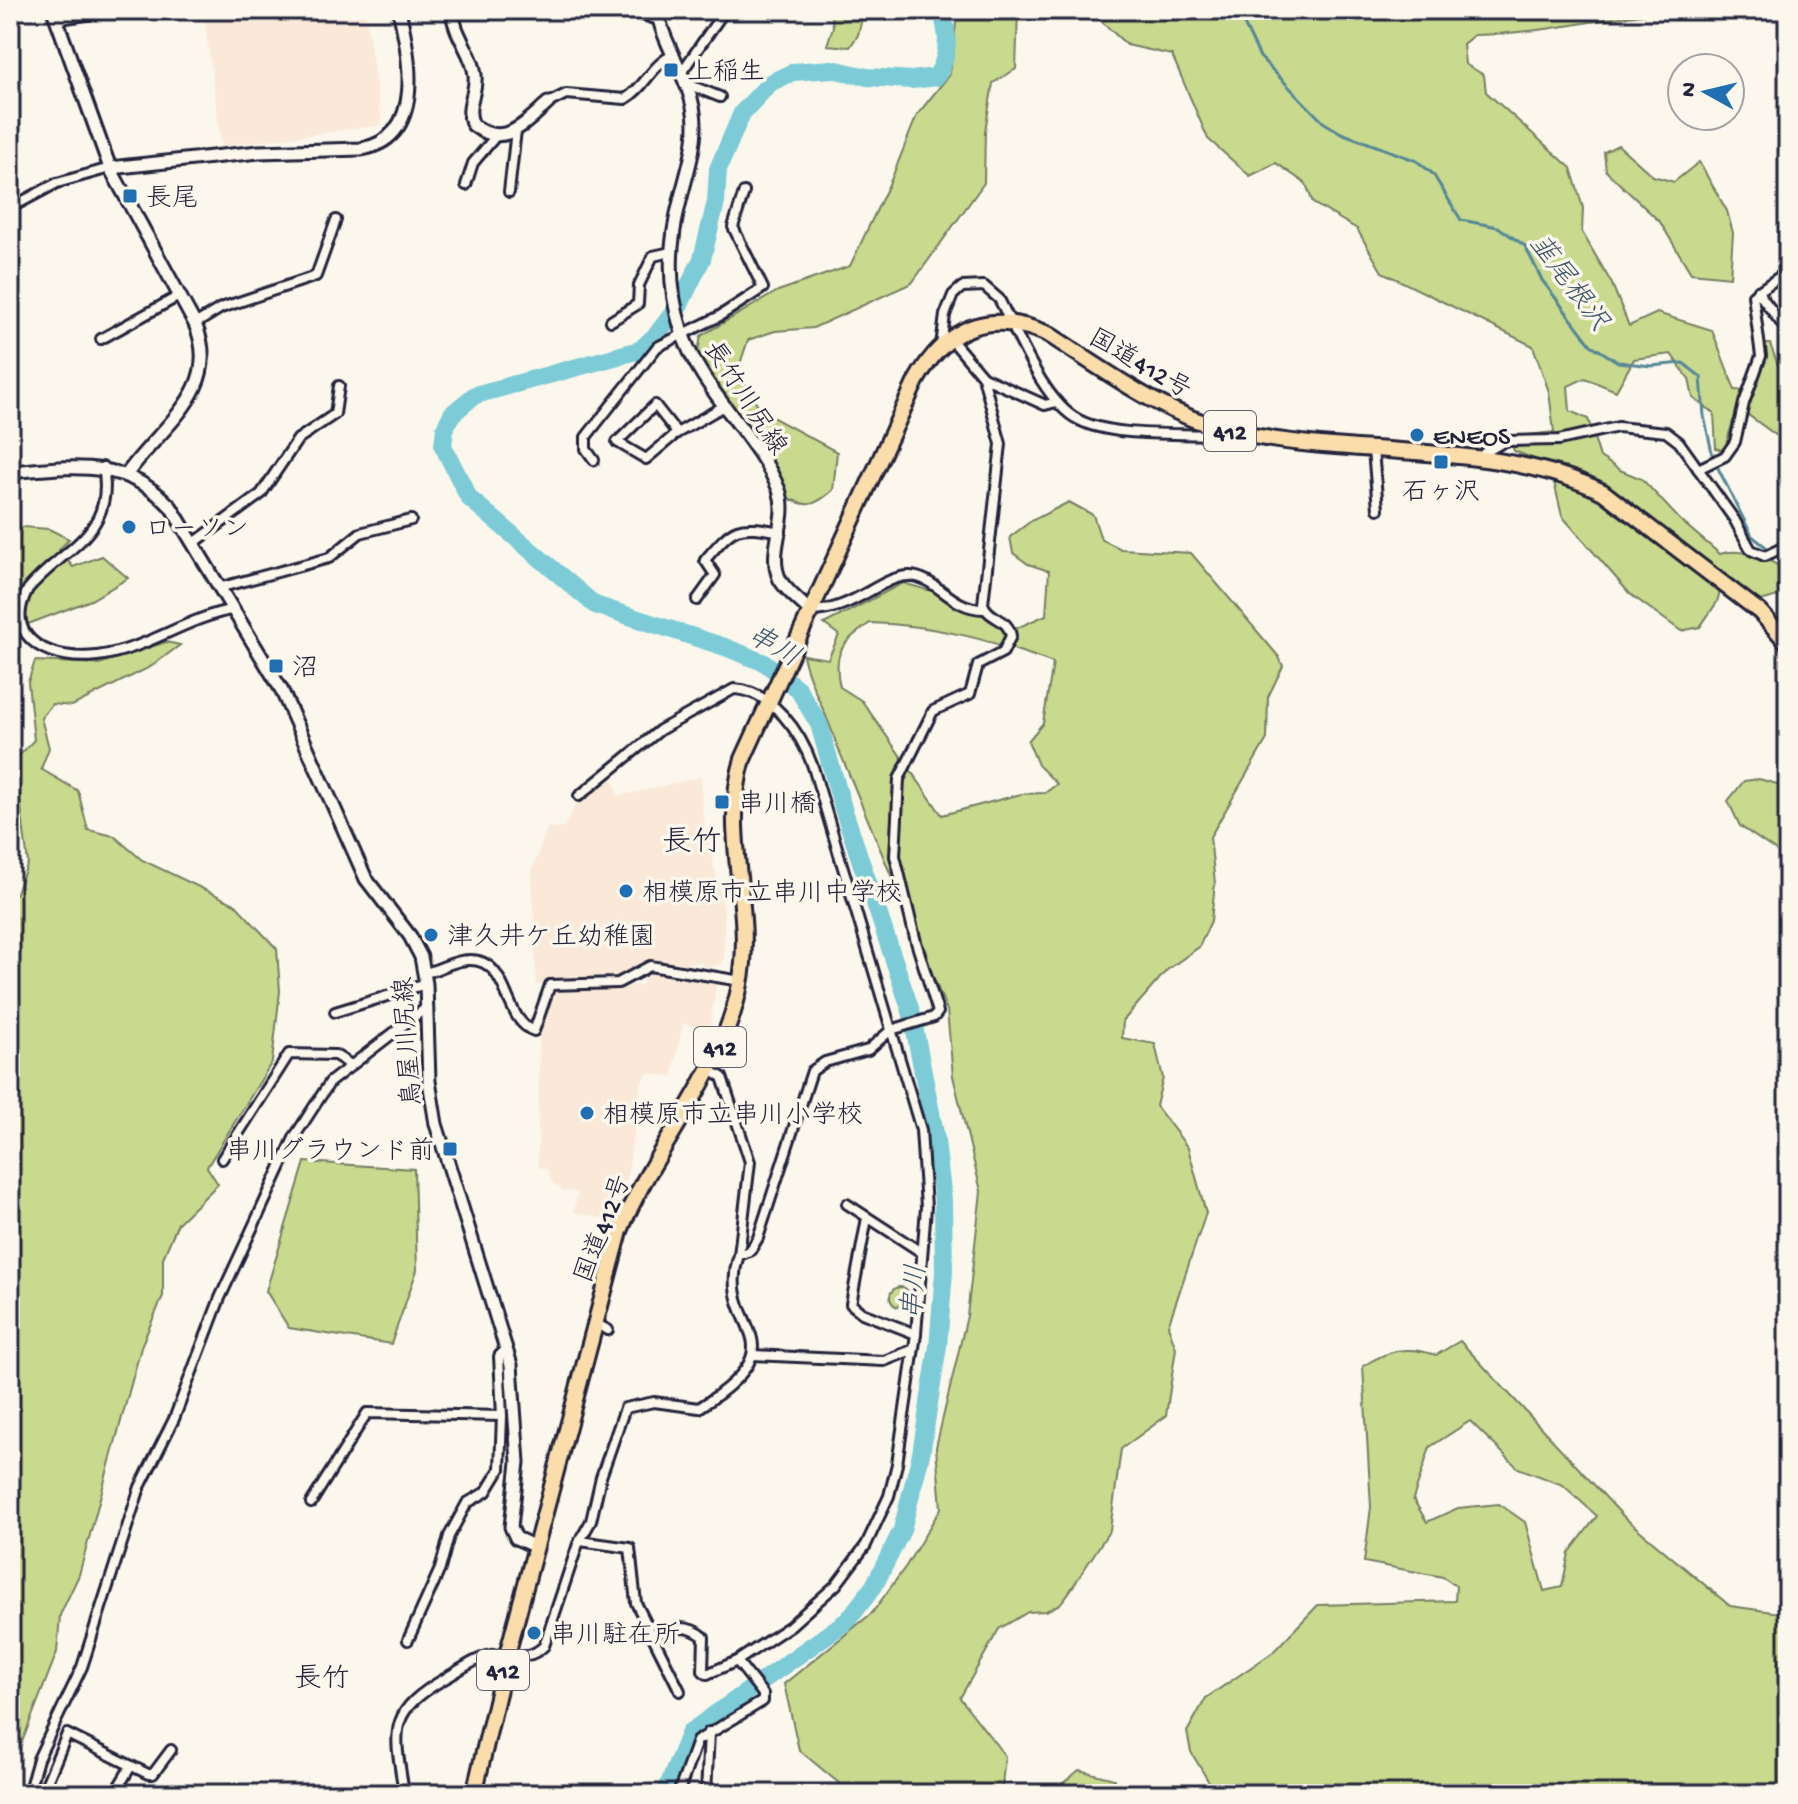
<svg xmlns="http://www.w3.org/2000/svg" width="1798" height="1804" font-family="'Gochi Hand','Klee One',sans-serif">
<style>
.built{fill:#fae9d8}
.green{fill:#c9d98d;stroke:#767e64;stroke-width:2;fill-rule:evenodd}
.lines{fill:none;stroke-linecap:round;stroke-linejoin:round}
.stream{stroke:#578799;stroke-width:3}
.river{stroke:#7bcbd7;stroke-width:18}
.street-casing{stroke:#22223b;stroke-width:14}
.secondary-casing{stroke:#22223b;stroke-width:17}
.highway-casing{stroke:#22223b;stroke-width:20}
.street{stroke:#fbf7ec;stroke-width:8}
.secondary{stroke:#fbf7ec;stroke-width:11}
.highway{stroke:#faddab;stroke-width:14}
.poi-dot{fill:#1f6fb2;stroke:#fbf7ec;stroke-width:3}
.labels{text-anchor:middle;stroke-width:7;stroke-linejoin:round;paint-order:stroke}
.shield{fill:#fbf7ec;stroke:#636270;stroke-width:2}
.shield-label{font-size:24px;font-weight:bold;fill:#22223b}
.poi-label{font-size:26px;fill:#22223b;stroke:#fbf7ec;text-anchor:start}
.street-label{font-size:26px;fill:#22223b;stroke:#fbf7ec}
.water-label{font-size:28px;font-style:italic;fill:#3d556a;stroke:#fbf7ec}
.neighbourhood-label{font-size:28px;fill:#22223b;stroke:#fbf7ec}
.quarter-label{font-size:30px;fill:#22223b;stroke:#fbf7ec}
</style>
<rect width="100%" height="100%" fill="#fbf7ec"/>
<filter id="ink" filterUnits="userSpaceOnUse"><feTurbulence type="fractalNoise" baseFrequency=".0125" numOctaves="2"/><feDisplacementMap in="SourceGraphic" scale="16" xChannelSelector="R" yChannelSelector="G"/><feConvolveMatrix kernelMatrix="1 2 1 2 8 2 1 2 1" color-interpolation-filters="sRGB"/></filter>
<g filter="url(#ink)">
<!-- built -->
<g class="built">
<path d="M 203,10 L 365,10 L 382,125 L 222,146 Z"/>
<path d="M 611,775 L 619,796 L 701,777 L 702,811 L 724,911 L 724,960 L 720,965 L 706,967 L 700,962 L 682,964 L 647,959 L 613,979 L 549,981 L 536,986 L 532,871 L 547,828 L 563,827 L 581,797 L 587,798 Z"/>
<path d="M 656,971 L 717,982 L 709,1029 L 683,1024 L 672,1077 L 648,1073 L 641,1083 L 627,1179 L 613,1203 L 616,1207 L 609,1220 L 574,1212 L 578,1192 L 563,1191 L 552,1182 L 547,1169 L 538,1167 L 539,1035 L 550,989 L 642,985 L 645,975 Z"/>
</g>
<!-- green -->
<g class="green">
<path d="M 831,10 L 864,10 L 858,35 L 850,47 L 827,45 L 833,27 Z"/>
<path d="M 953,10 L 1018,10 L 1016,69 L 993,83 L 985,131 L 984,183 L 912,283 L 813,328 L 775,331 L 748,340 L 738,370 L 761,411 L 837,452 L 833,490 C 812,508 807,508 782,495 L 697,357 L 701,336 L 778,291 L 850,266 L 891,180 L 917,115 L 950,74 L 956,23 Z"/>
<path d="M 1089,10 L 1685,10 C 1670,17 1657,12 1642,14 C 1586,22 1531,34 1474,35 L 1463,44 L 1465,64 L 1484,75 L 1486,92 L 1571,168 L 1583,208 L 1582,232 L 1612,284 L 1629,326 L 1657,313 L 1712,330 L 1735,390 L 1753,391 L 1766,344 L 1770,344 L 1788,392 L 1788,456 L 1781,439 L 1748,415 L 1733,421 L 1724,451 L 1716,448 L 1714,413 L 1693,398 L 1689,379 L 1671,354 L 1634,359 L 1616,391 L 1585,378 L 1568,386 L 1570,411 L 1588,419 L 1600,457 L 1620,470 L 1642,479 L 1681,521 L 1720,554 C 1740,547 1769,558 1786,571 L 1781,595 L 1758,602 L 1725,573 L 1717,602 L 1700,627 L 1681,631 L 1630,594 L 1562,516 L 1550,465 L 1514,451 L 1510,437 L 1554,432 L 1549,392 L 1533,346 L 1382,272 L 1357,229 L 1313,203 L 1306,184 L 1276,163 L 1250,176 L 1208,139 L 1172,55 L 1127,45 Z"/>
<path d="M 1618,145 L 1653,176 L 1674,182 L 1699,162 L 1727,211 L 1733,233 L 1730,277 L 1691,273 L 1660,222 L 1606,171 L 1604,152 Z"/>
<path d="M 1069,502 L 1093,515 L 1101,539 L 1121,549 L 1191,553 L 1279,657 L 1283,666 L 1268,697 L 1267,739 L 1210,837 L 1215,883 L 1211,921 L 1199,947 L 1167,970 L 1123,1021 L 1122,1038 L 1155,1044 L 1163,1078 L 1156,1106 L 1188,1148 L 1206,1213 L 1168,1326 L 1176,1348 L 1166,1416 L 1121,1449 L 1110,1530 L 1068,1594 L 1060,1604 L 1046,1611 L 1028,1612 L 999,1629 L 960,1698 L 1005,1756 L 1002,1786 L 1012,1794 L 852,1794 L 799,1750 L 784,1684 L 872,1613 L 906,1566 L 941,1508 L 936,1447 L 967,1316 L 981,1191 L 953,1076 L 947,1010 L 836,743 C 827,712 809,686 803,655 L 828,659 L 839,635 L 824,624 L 903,583 L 970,602 L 986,615 L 1017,628 L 1046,615 L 1049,571 L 1028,564 L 1013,553 L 1010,537 L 1031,521 ZM 870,623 C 935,625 992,640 1053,663 L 1043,723 L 1028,741 L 1038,765 L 1057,784 L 1045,793 L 1021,794 L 942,815 L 862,701 L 840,687 C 832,652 842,643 870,623 Z"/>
<path d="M 10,526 L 49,529 L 69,539 L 59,550 L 73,567 L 102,556 L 128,578 L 91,600 L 10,631 Z"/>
<path d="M 166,642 L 180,645 L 152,666 L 72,706 L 52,704 L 41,718 L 49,748 L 41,769 L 78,791 L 88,830 L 114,836 L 142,860 L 235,904 L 277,949 L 280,991 L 272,1062 L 207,1167 L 218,1184 L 178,1223 L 163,1258 L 163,1296 L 142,1344 L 79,1575 L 60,1615 L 57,1652 L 10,1773 L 10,907 L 28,863 L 15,760 L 34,740 L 28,682 L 35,661 L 99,664 Z"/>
<path d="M 1759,779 L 1788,787 L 1788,859 L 1740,826 L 1728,801 L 1744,781 Z"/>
<path d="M 305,1162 L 414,1169 L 417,1270 L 391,1344 L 289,1328 L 266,1291 Z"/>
<circle cx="900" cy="1297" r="10"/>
<path d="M 1460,1341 L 1625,1518 L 1730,1606 L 1788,1614 L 1788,1794 L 1216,1794 L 1191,1752 L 1187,1732 L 1206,1698 L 1272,1653 L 1318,1605 L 1455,1601 L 1456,1586 L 1443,1577 L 1364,1562 L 1371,1507 L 1363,1366 C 1389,1350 1406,1345 1436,1355 ZM 1470,1421 L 1518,1468 L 1563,1485 L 1597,1516 L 1569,1553 L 1562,1587 L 1544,1591 L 1525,1522 L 1499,1504 L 1458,1508 L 1427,1522 L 1413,1499 L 1430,1447 Z"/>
<path d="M 1079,1770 L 1114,1779 L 1116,1794 L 1050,1794 Z"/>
</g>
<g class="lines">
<!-- stream -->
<g class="stream">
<path d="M 1241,10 L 1241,18 L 1260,57 L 1323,122 L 1341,133 L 1417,161 L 1433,174 L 1461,220 L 1498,227 L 1525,246 L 1542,280 L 1591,345 L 1618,362 L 1651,366 L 1683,363 L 1701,377 L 1704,416 L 1713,457"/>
<path d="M 1531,10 L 1573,10"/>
<path d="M 1716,464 L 1752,536 L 1771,551"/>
<path d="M 1777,554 L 1788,560"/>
</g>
<!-- river -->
<path class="river" d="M 665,1794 L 690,1732 L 848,1620 L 874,1586 L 902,1530 L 921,1454 L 938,1346 L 944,1272 L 943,1200 L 935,1133 L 911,1011 L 843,808 L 819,724 L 798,689 L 765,663 L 725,647 L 595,605 L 469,498 L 443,446 L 445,428 L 452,414 L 475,395 L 640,350 L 657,334 L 680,304 L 702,259 L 716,202 L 718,169 L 742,113 L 770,83 L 793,72 L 832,69 L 867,77 L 912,80 L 936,77 C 950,55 949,34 941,10"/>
<defs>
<g id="street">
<path d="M 625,10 L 659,20"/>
<path d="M 681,73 L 725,10"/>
<path d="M 685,83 L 720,97"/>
<path d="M 548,103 L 566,94 L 625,99 C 645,88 651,65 673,55"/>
<path d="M 466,185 L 473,163 L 495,137"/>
<path d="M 509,192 L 516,130"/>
<path d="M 10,208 L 57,183 L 110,168"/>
<path d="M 1757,291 L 1788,332"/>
<path d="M 611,321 L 638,304 L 639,285 L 653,256 L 671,252"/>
<path d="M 195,324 L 221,308 L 316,276 L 336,220"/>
<path d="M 101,339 L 179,296"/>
<path d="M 941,346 L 945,315 L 953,295 L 962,287 L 984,286 L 999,299 C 1017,333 1044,403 1079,420 C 1111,437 1175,433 1212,435 L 1224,429"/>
<path d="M 983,377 L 1045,405 L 1056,402"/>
<path d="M 677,433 L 655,405 L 617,442 L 646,459 L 677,433 L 724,406"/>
<path d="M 1373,450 L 1378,509"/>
<path d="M 594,460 L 586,449 L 586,437 L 657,347 L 718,317 L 763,288 L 733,227 L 744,192"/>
<path d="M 1483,460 L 1484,453 L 1505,441 L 1559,440 L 1618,427 L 1666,432 L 1679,442 L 1734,519 L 1751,550 L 1765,556 L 1788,545"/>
<path d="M 103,467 C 116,534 63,548 28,589 C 0,643 57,661 97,656 C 146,650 185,618 235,609"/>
<path d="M 1698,469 L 1725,456 L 1735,442 L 1744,403 L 1761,356 L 1753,295 L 1788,271"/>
<path d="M 194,543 L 261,494 L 298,439 L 335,414 L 339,386"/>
<path d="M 222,587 L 329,558 L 360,533 L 411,520"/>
<path d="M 697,600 L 715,575 L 705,560 C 735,525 736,524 781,532"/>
<path d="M 810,611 C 852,612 882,575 910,576 C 937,577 950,609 984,609"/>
<path d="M 579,796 L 660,730 L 734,689 C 773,691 801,733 813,767 L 921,1130 L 926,1207 L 916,1334 L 897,1464 L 889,1496 L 866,1545 L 836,1585 L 790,1626 L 737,1661 L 763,1694 L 763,1701 L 697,1741 L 678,1794"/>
<path d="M 425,973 C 439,970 454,960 468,960 C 511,958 502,1020 534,1031 L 550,985 L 618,983 L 650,966 L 741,981"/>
<path d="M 335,1012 L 426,984"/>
<path d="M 709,1070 L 722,1077 L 750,1162 L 739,1255 L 750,1251 L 758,1238 L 812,1071 L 825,1062 L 868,1050 L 891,1030 L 934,1017 L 938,1012 L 916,942 L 895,856 L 899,779 L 933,711 L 970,694 L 978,665 L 1003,652 L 1011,636 C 1008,617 989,620 983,604 L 1001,444 L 983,377 L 950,338"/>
<path d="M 222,1159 L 289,1054 L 335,1055 L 351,1065"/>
<path d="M 847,1204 L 921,1252"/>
<path d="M 867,1218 L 851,1304 L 862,1313 L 916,1334"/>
<path d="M 595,1323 L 608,1330"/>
<path d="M 753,1355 L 884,1361 L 912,1350"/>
<path d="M 311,1503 L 367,1413 L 502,1416 L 499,1356 L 507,1348"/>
<path d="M 580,1541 L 630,1548 L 636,1603 L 652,1635 C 672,1628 687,1623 704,1637 L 703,1671 L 707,1674 L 737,1661"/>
<path d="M 652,1635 L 680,1691"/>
<path d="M 408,1640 L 440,1569 L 449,1536 L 467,1503 L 486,1492 L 500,1469 L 502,1416"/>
<path d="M 404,1792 C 394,1730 387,1712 446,1678 C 460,1670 476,1658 491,1655 C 513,1652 526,1663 544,1646 L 578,1544 L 591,1521 L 601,1477 L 625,1408 L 654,1402 L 699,1408 C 808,1338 714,1330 739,1255"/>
<path d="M 28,1794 L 38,1759 L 82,1667 L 140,1487 L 174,1419 L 220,1298 L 295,1136 L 330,1082 L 427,1007"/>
<path d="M 42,1794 L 67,1734 L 148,1774 L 153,1774 L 171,1750"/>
<path d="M 114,1794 L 131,1766"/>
<path d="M 706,1794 L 709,1732"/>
</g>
<g id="secondary">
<path d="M 53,10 L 110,168 L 195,324 C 224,390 160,426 127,474"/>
<path d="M 452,10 C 454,36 473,53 475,75 C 477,94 464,107 473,125 C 504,149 524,124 548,103"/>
<path d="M 657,10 C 664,50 695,84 695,125 C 695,150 687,173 681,197 C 669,242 667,284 681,329 C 699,390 757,434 779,490 C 790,520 766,551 780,580 C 787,592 800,601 810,611"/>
<path d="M 56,18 L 110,10"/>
<path d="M 110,168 L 259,152 L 361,149 C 427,138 409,54 399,10"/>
<path d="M 10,472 C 71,467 125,457 171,507 L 281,689 L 366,879 L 410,936 L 421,957 L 426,984 L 429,1081 L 436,1124 L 511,1365 L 518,1462 L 511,1527 L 516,1538 L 536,1547"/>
</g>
<path id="highway" d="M 474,1794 L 507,1655 L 620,1231 C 654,1146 723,1075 740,984 C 755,910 720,835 743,759 L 916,381 C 947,326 989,309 1048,334 C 1106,371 1162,414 1230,431 C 1345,459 1500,440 1603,492 L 1760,612 L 1788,643"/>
</defs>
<!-- street casing -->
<use href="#street" class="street-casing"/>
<!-- secondary casing -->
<use href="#secondary" class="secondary-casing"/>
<!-- highway casing -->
<use href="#highway" class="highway-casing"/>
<!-- street -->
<use href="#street" class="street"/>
<!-- secondary -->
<use href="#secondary" class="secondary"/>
<!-- highway -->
<use href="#highway" class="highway"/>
</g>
</g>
<!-- markers -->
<g class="poi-dot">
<rect x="663" y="62" width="16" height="16" rx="4"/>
<rect x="122" y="188" width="16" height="16" rx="4"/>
<circle cx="1417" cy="435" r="8"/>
<rect x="1433" y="454" width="16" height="16" rx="4"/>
<circle cx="129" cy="527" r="8"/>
<rect x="268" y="658" width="16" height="16" rx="4"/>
<rect x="714" y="794" width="16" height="16" rx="4"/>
<circle cx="626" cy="891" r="8"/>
<circle cx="431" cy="935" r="8"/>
<circle cx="587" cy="1113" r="8"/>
<rect x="442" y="1141" width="16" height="16" rx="4"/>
<circle cx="534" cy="1633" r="8"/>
</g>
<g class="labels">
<!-- shield labels -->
<g class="shield">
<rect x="1204" y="411" width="52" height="40" rx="6"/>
<rect x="694" y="1027" width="52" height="40" rx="6"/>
<rect x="477" y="1650" width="52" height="40" rx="6"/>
</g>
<g class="shield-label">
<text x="1230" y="439">412</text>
<text x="720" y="1055">412</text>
<text x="503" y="1678">412</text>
</g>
<!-- poi labels -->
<g class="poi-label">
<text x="687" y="79">上稲生</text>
<text x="146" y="205">長尾</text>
<text x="1433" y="444">ENEOS</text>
<text x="1441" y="499" text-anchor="middle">石ヶ沢</text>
<text x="145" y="536">ローソン</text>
<text x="292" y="675">沼</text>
<text x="738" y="811">串川橋</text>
<text x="642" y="900">相模原市立串川中学校</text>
<text x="447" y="944">津久井ケ丘幼稚園</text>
<text x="603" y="1122">相模原市立串川小学校</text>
<text x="434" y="1158" text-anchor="end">串川グラウンド前</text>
<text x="550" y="1642">串川駐在所</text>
</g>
<!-- street labels -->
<g class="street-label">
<text transform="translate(1141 362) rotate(30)" y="9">国道412号</text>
<text transform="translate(747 397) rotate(57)" y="9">長竹川尻線</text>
<text transform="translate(406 1042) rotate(-94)" y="9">鳥屋川尻線</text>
<text transform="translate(601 1228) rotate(-69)" y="9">国道412号</text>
</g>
<!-- water labels -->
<g class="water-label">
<text transform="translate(1571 281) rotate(53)" y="10">韮尾根沢</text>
<text transform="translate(775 644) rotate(30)" y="10">串川</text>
<text transform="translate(912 1292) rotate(-85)" y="10">串川</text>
</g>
<!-- neighbourhood labels -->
<g class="neighbourhood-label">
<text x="322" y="1686">長竹</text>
</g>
<!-- quarter labels -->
<g class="quarter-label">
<text x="692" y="850">長竹</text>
</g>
</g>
<!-- margin -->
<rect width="1798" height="1804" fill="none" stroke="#fbf7ec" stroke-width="40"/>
<rect x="20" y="20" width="1758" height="1764" fill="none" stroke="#22223b" stroke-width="3" filter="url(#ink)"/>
<!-- north arrow -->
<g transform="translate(1706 92) rotate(278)"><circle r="38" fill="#fbf7ec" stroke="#a4a2a5" stroke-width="2"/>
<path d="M0-6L14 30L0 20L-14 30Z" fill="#1f6fb2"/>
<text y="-12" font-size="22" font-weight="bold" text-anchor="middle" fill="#22223b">N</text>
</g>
</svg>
